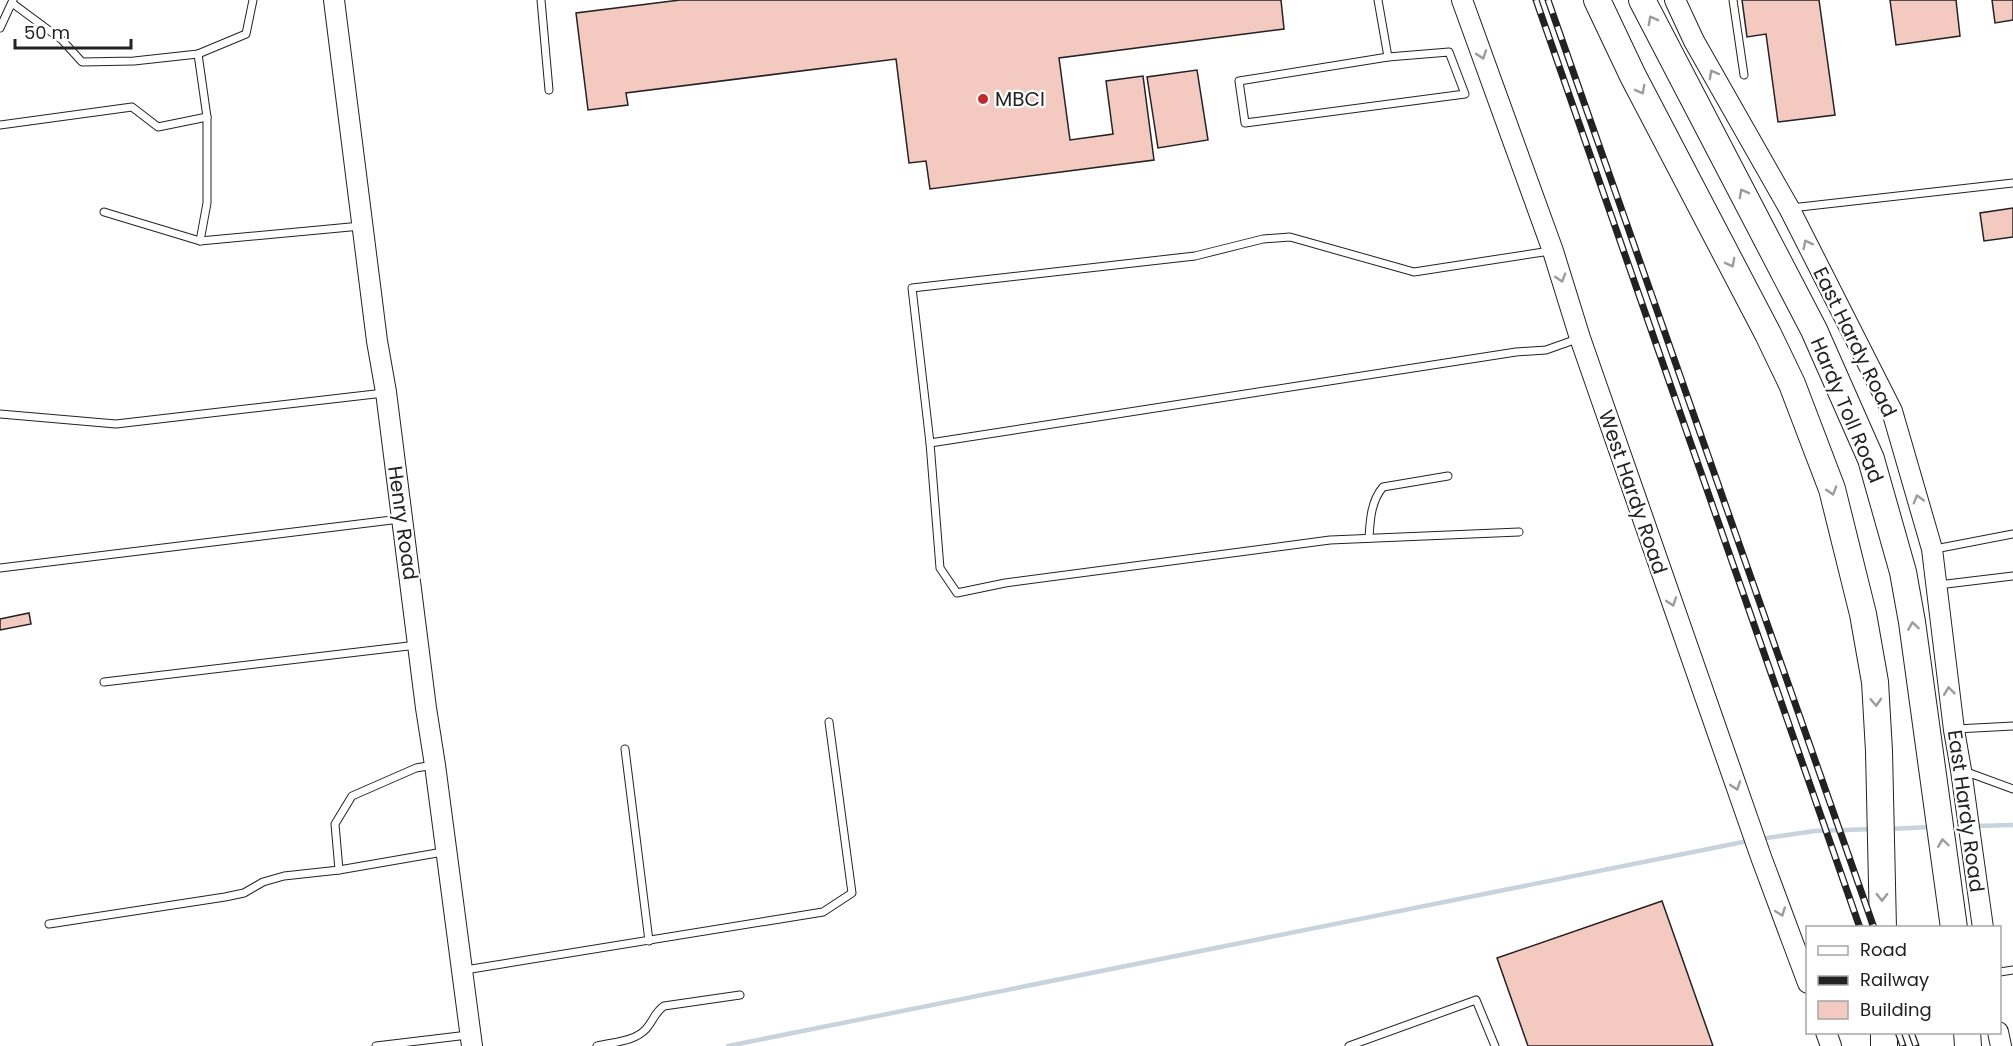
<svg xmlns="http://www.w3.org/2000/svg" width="2013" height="1046" font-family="Poppins,sans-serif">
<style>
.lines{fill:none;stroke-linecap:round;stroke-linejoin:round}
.stream{stroke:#c7d3dd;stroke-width:4.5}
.building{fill:#f3c9c0;stroke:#222;stroke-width:1.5}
.lane-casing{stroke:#222;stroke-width:9}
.secondary-casing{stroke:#222;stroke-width:22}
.highway-casing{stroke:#222;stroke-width:28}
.lane{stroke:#fff;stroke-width:7}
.secondary{stroke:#fff;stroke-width:20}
.highway{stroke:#fff;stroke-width:26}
.rail-casing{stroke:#222;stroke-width:7}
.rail{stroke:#fff;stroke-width:4.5;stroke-dasharray:14;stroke-linecap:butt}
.oneway{stroke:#9c9c9c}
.poi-dot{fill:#c62828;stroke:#fff;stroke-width:2}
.labels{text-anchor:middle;stroke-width:4.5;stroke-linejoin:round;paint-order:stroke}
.poi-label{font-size:20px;fill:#222;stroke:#fff;text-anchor:start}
.street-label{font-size:20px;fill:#222;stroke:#fff}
</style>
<rect width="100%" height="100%" fill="#fff"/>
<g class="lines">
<!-- stream -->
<g class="stream">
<path d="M 1975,826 L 2013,825"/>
<path d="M 1888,829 L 1931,827"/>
<path d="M 1760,839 L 1815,831 L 1874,829"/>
<path d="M 728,1046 L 1748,841"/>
</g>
</g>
<!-- building -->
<g class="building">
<path d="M 680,0 L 1281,0 L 1284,29 L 1059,58 L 1070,140 L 1113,134 L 1106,81 L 1143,76 L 1154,160 L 930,189 L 926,161 L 909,163 L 896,59 L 626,93 L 628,105 L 588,110 L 576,13 Z"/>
<path d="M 1742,0 L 1819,0 L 1835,115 L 1778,122 L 1766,34 L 1747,37 Z"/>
<path d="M 1890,0 L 1956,0 L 1960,36 L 1896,45 Z"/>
<path d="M 1992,0 L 2013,0 L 2013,20 L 1995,23 Z"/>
<path d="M 1197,70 L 1208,140 L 1158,148 L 1147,77 Z"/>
<path d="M 2013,208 L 2013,237 L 1984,241 L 1980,213 Z"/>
<path d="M 29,613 L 31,624 L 0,630 L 0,619 Z"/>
<path d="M 1662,901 L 1713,1046 L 1528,1046 L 1497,958 Z"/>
</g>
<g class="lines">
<defs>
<g id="lane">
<path d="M 541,0 L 549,90"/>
<path d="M 1378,0 L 1388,57"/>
<path d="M 1733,0 L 1744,75"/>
<path d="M 12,3 L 62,40 L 82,62 L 134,61 L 198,54 L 246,34 L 253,0"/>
<path d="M 0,28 L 13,0"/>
<path d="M 1449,52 L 1465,94 L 1245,123 L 1239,81 L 1388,57 Z"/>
<path d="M 198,54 L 207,117 L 207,203 L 200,241"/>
<path d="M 0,125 L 132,107 L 158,127 L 207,117"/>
<path d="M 1791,208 L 2013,183"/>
<path d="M 104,212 L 200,241 L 361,226"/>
<path d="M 1550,251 L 1414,272 L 1290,237 L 1263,239 L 1195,256 L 912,288 L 930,443 L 1516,352 L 1546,350 L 1577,339"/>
<path d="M 0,414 L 116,424 L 384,393"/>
<path d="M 930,443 L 940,568 L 957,593 L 1005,583 L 1330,540 L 1519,532"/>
<path d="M 1369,538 C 1370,520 1371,501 1383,487 L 1448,476"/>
<path d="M 1935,549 L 2013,534"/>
<path d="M 0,568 L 400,519"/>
<path d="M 1938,585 L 2013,576"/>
<path d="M 104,682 L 417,645"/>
<path d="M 1956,729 L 2013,726"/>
<path d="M 625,749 L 649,941"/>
<path d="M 1964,771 L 2013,789"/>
<path d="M 339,870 L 335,824 L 352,796 L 416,768 L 433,765"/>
<path d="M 49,924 L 225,897 L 244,893 L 263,882 L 284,876 L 339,870 L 443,852"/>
<path d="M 465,970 L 823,912 L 852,893 L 829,722"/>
<path d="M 2000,972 L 2013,970"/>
<path d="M 376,1046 L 468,1035"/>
<path d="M 597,1046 C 613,1042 634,1042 646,1029 C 653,1021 655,1012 664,1006 L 740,995"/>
<path d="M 1349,1046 L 1476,1000 L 1495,1046"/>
</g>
<g id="secondary">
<path d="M 334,0 L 377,341 L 386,392 L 426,708 L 435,765 L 472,1046"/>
<path d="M 1462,0 L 1553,251 L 1580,338 L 1761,857 L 1808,983"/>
<path d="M 1675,0 L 1694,41 L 1789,208 L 1892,411 L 1932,549 L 1954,730 L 1961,770 L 1983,928"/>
<path d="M 1826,1032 L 1831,1046"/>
<path d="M 1998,1032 L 2001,1046"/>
</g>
<g id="highway">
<path d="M 1597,0 L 1633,76 L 1768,334 L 1792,384 L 1832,489 L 1863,614 L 1875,682 L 1879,751 L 1883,928"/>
<path d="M 1642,0 L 1814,330 L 1871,459 L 1903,572 L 1912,622 L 1954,928"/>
<path d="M 1884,1032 L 1884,1046"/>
<path d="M 1967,1032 L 1968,1046"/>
</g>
</defs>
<!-- lane casing -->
<use href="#lane" class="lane-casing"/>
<!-- secondary casing -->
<use href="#secondary" class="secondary-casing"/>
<!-- highway casing -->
<use href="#highway" class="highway-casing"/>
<!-- lane -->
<use href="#lane" class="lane"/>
<!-- secondary -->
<use href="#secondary" class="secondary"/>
<!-- highway -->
<use href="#highway" class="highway"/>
<defs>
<g id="rail">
<path d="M 1536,0 L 1860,928"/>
<path d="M 1548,0 L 1874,928"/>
<path d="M 1898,1032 L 1903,1046"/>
<path d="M 1911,1032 L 1916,1046"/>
</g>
</defs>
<!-- rail casing -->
<use href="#rail" class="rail-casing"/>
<!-- rail -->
<use href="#rail" class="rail"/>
</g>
<!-- one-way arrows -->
<defs><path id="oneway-chevron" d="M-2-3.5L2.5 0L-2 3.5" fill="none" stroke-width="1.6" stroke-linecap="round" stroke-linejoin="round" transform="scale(1.5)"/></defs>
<g class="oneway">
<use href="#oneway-chevron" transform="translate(1652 20) rotate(-118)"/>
<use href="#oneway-chevron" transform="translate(1482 55) rotate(71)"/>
<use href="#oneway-chevron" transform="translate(1713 74) rotate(-119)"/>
<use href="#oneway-chevron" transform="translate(1641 90) rotate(62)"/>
<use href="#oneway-chevron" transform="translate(1743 193) rotate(-118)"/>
<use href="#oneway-chevron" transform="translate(1807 244) rotate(-117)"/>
<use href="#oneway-chevron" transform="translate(1731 263) rotate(62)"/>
<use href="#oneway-chevron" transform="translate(1561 278) rotate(73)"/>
<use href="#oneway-chevron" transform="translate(1832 491) rotate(73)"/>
<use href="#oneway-chevron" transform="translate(1918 499) rotate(-106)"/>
<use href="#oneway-chevron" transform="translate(1672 602) rotate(71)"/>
<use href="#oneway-chevron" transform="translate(1913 626) rotate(-99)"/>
<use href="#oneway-chevron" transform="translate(1949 691) rotate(-97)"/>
<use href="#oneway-chevron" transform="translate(1876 702) rotate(87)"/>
<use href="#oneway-chevron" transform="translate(1736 786) rotate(71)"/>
<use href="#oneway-chevron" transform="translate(1943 843) rotate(-98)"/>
<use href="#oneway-chevron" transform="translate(1882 897) rotate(90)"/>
<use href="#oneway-chevron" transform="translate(1781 912) rotate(70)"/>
</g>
<!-- markers -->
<circle class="poi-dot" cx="983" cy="99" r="6"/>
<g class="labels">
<!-- poi labels -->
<g class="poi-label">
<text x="995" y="106">MBCI</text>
</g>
<!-- street labels -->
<g class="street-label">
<text transform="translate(1855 342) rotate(64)" y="7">East Hardy Road</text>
<text transform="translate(1847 410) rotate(67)" y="7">Hardy Toll Road</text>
<text transform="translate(1633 492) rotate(71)" y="7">West Hardy Road</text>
<text transform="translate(403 523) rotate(82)" y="7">Henry Road</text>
<text transform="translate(1966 811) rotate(82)" y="7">East Hardy Road</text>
</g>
</g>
<!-- legend -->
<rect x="1806" y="926" width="195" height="108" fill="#ffffff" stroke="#a7a7a7" stroke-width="1.5"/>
<rect x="1818" y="946" width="30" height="9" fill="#ffffff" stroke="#a7a7a7" stroke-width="1.5"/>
<text x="1860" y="956" font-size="18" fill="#222222">Road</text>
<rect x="1818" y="976" width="30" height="9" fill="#222222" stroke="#a7a7a7" stroke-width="1.5"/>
<text x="1860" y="986" font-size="18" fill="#222222">Railway</text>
<rect x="1818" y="1001" width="30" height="18" fill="#f3c9c0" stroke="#a7a7a7" stroke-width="1.5"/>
<text x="1860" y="1016" font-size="18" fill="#222222">Building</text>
<!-- scale -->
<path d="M15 39v9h116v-9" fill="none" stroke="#222222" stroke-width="3"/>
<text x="24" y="39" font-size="18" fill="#222222" stroke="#ffffff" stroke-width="4.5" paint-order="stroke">50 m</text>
</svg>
